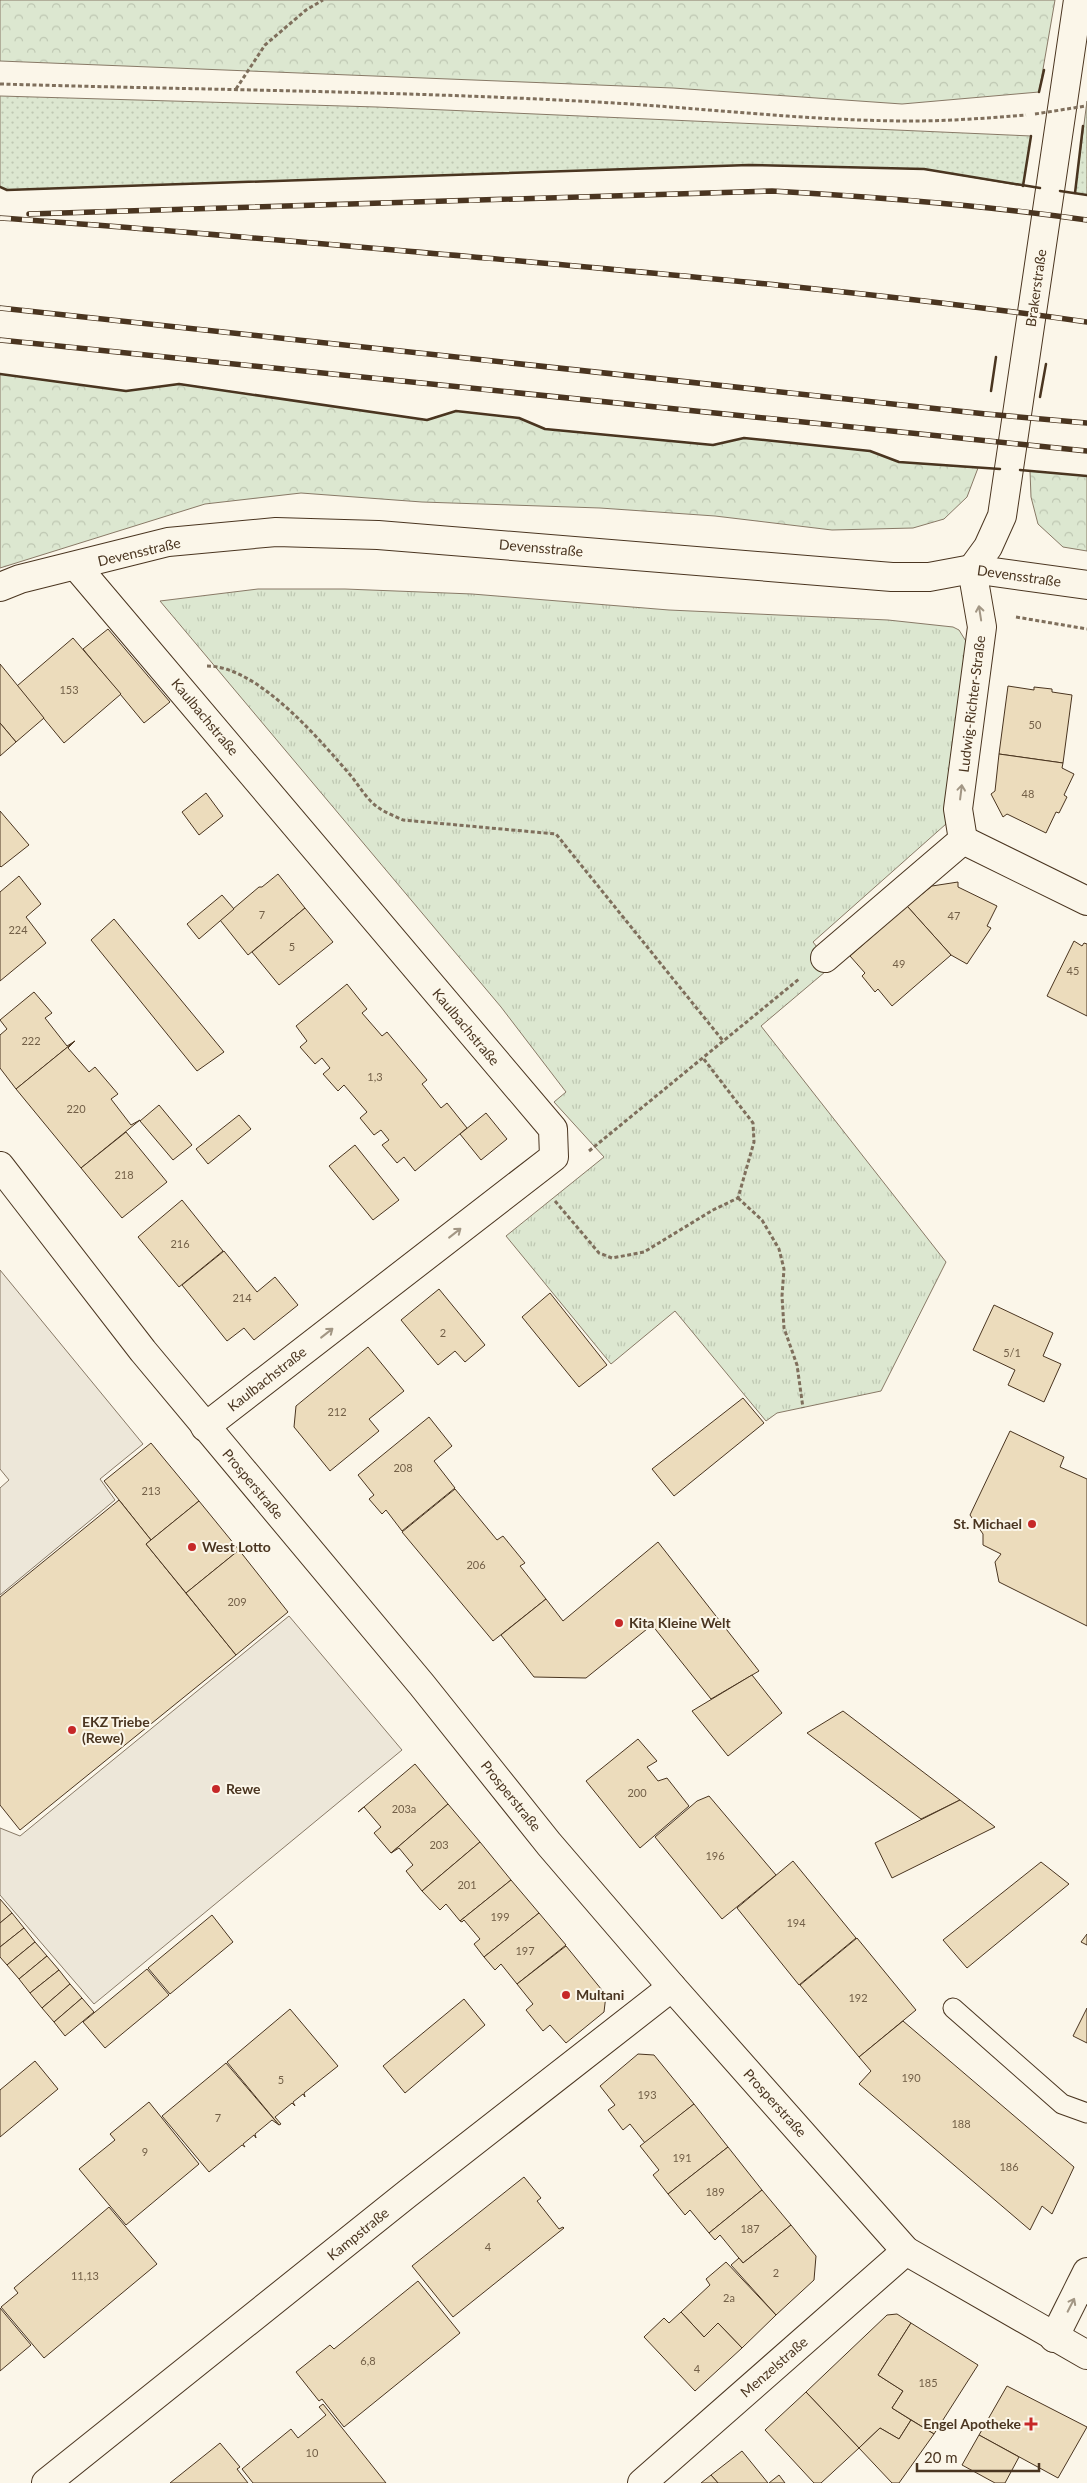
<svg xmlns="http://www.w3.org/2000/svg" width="1087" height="2483" font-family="Lato,sans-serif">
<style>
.grass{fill:url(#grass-dots);stroke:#887966}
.forest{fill:url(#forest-crowns);stroke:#887966}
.park{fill:url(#park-tufts);stroke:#887966}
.parking{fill:#ede7d9;stroke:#887966}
.building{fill:#ecdcbc;stroke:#4a3520}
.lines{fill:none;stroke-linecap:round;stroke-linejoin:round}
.lane-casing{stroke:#4a3520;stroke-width:21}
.street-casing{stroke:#4a3520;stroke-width:30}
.secondary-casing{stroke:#4a3520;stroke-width:30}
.path{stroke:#7f6f5c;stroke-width:3;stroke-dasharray:4 2.5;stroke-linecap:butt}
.lane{stroke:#fbf6e9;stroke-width:19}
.street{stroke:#fbf6e9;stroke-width:28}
.secondary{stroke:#fbf6e9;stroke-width:28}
.rail-casing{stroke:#4a3520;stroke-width:5.5}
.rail{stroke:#fbf6e9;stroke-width:4;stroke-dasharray:11;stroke-linecap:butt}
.path-bridge{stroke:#7f6f5c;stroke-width:3;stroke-dasharray:4 2.5;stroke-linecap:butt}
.wall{stroke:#4a3520;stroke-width:2.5}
.oneway{stroke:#a29684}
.poi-dot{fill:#c62828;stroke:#fbf6e9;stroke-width:2}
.labels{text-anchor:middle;stroke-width:4;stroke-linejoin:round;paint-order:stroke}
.number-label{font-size:11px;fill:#725f47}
.street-label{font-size:14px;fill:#4a3520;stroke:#fbf6e9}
.poi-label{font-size:14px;font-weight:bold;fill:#4a3520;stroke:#fbf6e9;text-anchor:start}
</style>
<defs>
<pattern id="grass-dots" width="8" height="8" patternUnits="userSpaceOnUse" patternTransform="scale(1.25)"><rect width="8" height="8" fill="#dce7d0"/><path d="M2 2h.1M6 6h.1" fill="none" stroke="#bec7b2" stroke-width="1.8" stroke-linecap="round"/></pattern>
<pattern id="forest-crowns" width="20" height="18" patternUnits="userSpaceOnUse" patternTransform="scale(1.25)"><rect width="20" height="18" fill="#dce7d0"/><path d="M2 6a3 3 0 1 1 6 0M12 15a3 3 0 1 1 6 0" fill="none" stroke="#bec7b2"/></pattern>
<pattern id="park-tufts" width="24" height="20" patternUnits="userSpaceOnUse" patternTransform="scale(1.25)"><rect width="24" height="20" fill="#dce7d0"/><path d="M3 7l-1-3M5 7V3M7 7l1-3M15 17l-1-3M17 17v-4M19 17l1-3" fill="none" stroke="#bec7b2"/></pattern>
</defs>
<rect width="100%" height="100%" fill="#fbf6e9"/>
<!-- grass -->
<g class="grass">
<path d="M 0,96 L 377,107 L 1031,136 L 1023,186 L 924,169 L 749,165 L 7,190 L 0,187 Z"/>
<path d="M 1087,101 L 1087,195 L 1075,193 Z"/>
</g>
<!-- forest -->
<g class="forest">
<path d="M 0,0 L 1055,0 L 1039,92 L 902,104 L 673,88 L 0,61 Z"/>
<path d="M 0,374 L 126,391 L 180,384 L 427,420 L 456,411 L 519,418 L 545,429 L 713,445 L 744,438 L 870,451 L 899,462 L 978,468 L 967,497 L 944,519 L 913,528 L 832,530 L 715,516 L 600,508 L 422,502 L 301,493 L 205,504 L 0,568 Z"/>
<path d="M 1030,471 L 1087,476 L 1087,551 L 1063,547 L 1038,524 L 1031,497 Z"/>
</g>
<!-- park -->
<path class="park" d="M 258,589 L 345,589 L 472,594 L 669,610 L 888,620 L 953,627 L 959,630 L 972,651 L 946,824 L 813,942 L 832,966 L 761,1026 L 946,1262 L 881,1391 L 777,1413 L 766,1421 L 675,1311 L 611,1364 L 506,1236 L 604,1157 L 554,1102 L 566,1092 L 501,1007 L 160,601 Z"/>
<!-- parking -->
<g class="parking">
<path d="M 0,1270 L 143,1444 L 100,1479 L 115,1500 L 0,1595 L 0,1488 L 9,1480 L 0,1469 Z"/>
<path d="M 289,1616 L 402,1750 L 94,2004 L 0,1895 L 0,1828 L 20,1836 Z"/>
</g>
<!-- building -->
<g class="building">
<path d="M 108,629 L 170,702 L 144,723 L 83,649 Z"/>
<path d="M 73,638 L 121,694 L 64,743 L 17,686 Z"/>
<path d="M 0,664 L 44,718 L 16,742 L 0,723 Z"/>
<path d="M 1008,686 L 1034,690 L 1034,687 L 1052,689 L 1052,692 L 1072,695 L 1063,763 L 999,754 Z"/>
<path d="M 0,723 L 16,742 L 0,756 Z"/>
<path d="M 999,754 L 1063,763 L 1062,768 L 1074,774 L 1064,795 L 1067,797 L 1059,813 L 1056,812 L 1046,833 L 1007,814 L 1003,817 L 991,794 L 995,791 Z"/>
<path d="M 206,793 L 223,816 L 199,835 L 182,812 Z"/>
<path d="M 0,811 L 29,845 L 1,867 L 0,866 Z"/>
<path d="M 278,874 L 305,908 L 248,955 L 220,920 L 259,887 L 262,887 Z"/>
<path d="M 19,876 L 41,904 L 26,917 L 46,943 L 0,981 L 0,892 Z"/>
<path d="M 958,882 L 958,887 L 997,906 L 987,926 L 991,928 L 967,964 L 951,955 L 907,906 L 932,886 Z"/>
<path d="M 222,895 L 234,909 L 199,939 L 187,924 Z"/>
<path d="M 907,906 L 951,955 L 892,1006 L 878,989 L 875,992 L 862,976 L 865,973 L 850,956 Z"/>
<path d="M 305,908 L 333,942 L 279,985 L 252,952 Z"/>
<path d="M 114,919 L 224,1052 L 197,1071 L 91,940 Z"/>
<path d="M 1074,941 L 1082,946 L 1084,943 L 1087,944 L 1087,1016 L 1047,996 Z"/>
<path d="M 347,984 L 367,1009 L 362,1013 L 382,1036 L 387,1032 L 427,1080 L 422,1084 L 441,1108 L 447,1103 L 467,1128 L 415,1171 L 404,1157 L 397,1163 L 382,1145 L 389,1140 L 381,1130 L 374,1135 L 360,1118 L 367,1112 L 344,1085 L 338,1091 L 323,1074 L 330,1068 L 322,1058 L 315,1064 L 300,1047 L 307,1041 L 296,1026 Z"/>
<path d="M 34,992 L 52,1013 L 45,1018 L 67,1046 L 75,1041 L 16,1089 L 0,1068 L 0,1035 L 7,1029 L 0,1020 Z"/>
<path d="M 75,1041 L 68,1048 L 89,1072 L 95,1067 L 118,1094 L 111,1099 L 131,1125 L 140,1120 L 81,1168 L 16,1089 Z"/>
<path d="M 159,1105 L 192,1145 L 173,1160 L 140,1121 Z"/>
<path d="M 486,1113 L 507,1139 L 481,1160 L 460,1134 Z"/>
<path d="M 239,1115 L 251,1129 L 208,1164 L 196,1149 Z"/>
<path d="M 126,1132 L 167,1182 L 122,1218 L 81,1168 Z"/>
<path d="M 355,1145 L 399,1200 L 373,1220 L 329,1166 Z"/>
<path d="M 182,1200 L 223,1251 L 179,1287 L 138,1237 Z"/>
<path d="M 224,1251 L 257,1292 L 275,1277 L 298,1305 L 254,1340 L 244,1328 L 227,1341 L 182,1285 Z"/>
<path d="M 439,1289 L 485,1345 L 465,1362 L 455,1351 L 438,1365 L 401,1320 Z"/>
<path d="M 550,1293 L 607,1365 L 579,1387 L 522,1317 Z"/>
<path d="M 994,1305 L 1053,1333 L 1043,1356 L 1061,1364 L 1044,1402 L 1008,1385 L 1015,1370 L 973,1350 Z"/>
<path d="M 368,1347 L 404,1391 L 369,1419 L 379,1431 L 330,1471 L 294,1427 L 296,1406 Z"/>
<path d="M 743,1398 L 764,1423 L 674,1496 L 652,1469 Z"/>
<path d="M 429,1417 L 452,1446 L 434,1461 L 455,1488 L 402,1531 L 386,1510 L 382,1514 L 369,1499 L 374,1495 L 358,1475 Z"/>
<path d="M 1010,1431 L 1064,1457 L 1060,1467 L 1087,1479 L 1087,1626 L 999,1582 L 995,1562 L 1001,1554 L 983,1545 L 983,1534 L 970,1515 Z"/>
<path d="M 151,1443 L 199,1501 L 151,1540 L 104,1481 Z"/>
<path d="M 455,1489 L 497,1540 L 503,1536 L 525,1563 L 520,1566 L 546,1599 L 493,1641 L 402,1532 Z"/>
<path d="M 119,1500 L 151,1540 L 146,1544 L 236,1655 L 20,1830 L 0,1805 L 0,1597 Z"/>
<path d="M 199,1501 L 239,1550 L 186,1593 L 146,1544 Z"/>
<path d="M 658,1542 L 759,1671 L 711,1699 L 652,1625 L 586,1678 L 534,1677 L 501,1635 L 546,1599 L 563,1621 Z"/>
<path d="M 239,1550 L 288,1612 L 236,1655 L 186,1593 Z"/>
<path d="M 752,1675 L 782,1713 L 728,1756 L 692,1711 Z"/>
<path d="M 843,1711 L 960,1800 L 921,1819 L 807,1733 Z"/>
<path d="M 638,1739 L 657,1761 L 647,1767 L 658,1781 L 667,1778 L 689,1806 L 640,1848 L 586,1781 Z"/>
<path d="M 415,1764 L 448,1804 L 391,1853 L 374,1833 L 381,1827 L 364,1807 L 358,1812 Z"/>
<path d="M 709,1796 L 776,1875 L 722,1919 L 655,1837 L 697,1801 Z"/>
<path d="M 960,1800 L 995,1827 L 892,1878 L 875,1843 Z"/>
<path d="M 448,1804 L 480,1842 L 422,1891 L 406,1871 L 413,1865 L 399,1848 L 391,1853 Z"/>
<path d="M 480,1842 L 511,1880 L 460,1921 L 446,1904 L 440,1910 L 422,1891 Z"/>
<path d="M 793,1861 L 856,1938 L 799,1985 L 737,1908 Z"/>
<path d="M 1041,1862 L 1069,1884 L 967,1968 L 943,1940 Z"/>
<path d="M 511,1880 L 539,1913 L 484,1957 L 474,1944 L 480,1939 L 464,1920 L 462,1922 L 460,1921 Z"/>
<path d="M 0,1899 L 12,1913 L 0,1923 Z"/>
<path d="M 12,1913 L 24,1928 L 0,1947 L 0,1923 Z"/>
<path d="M 539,1913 L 566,1945 L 517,1984 L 501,1964 L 495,1970 L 484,1957 Z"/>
<path d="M 212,1915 L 233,1942 L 170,1994 L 148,1968 Z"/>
<path d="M 24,1928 L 35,1942 L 7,1965 L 0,1957 L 0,1947 Z"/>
<path d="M 1087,1934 L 1087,1945 L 1081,1942 Z"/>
<path d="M 857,1938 L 916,2010 L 859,2057 L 800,1985 Z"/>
<path d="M 35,1942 L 47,1956 L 19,1979 L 7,1965 Z"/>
<path d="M 566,1946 L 606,1995 L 604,2012 L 566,2043 L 550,2025 L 543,2031 L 526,2010 L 533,2004 L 517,1984 Z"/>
<path d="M 47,1956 L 59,1970 L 30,1993 L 19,1979 Z"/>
<path d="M 147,1969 L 169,1995 L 105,2048 L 83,2022 Z"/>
<path d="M 59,1970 L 70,1984 L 42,2008 L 30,1993 Z"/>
<path d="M 70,1984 L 82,1998 L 54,2022 L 42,2008 Z"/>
<path d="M 82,1998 L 94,2012 L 65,2036 L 54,2022 Z"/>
<path d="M 464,1999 L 485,2025 L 405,2093 L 383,2066 Z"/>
<path d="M 1087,2008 L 1087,2043 L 1073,2036 Z"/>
<path d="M 290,2009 L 338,2066 L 304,2093 L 305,2097 L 303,2094 L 293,2102 L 295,2106 L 292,2103 L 275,2117 L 281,2124 L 279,2125 L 227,2062 Z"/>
<path d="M 903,2021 L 1074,2167 L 1052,2214 L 1042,2206 L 1030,2230 L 859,2084 L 871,2071 L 859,2057 Z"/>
<path d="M 638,2054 L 654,2055 L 694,2104 L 645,2143 L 630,2124 L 623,2130 L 608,2110 L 615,2105 L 600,2086 Z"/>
<path d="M 35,2061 L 58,2089 L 0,2137 L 0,2090 Z"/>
<path d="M 226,2063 L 279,2125 L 272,2120 L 255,2134 L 256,2138 L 254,2135 L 243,2144 L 245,2147 L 242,2145 L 209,2172 L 162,2116 Z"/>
<path d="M 149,2102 L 199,2164 L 126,2225 L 79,2169 L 115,2140 L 110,2134 Z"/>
<path d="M 694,2104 L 728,2147 L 668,2194 L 653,2175 L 659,2170 L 640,2146 Z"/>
<path d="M 728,2147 L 762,2190 L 709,2233 L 690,2210 L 685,2215 L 668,2194 Z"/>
<path d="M 524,2177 L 541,2198 L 537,2201 L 559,2229 L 563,2227 L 564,2228 L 453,2317 L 412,2266 Z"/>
<path d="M 762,2190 L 791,2225 L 743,2263 L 720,2235 L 715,2240 L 709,2233 Z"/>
<path d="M 109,2207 L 157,2264 L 44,2358 L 1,2307 L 18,2293 L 14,2288 Z"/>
<path d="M 791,2225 L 816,2256 L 814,2280 L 776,2315 L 731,2265 L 739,2258 L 743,2263 Z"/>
<path d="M 726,2262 L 776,2315 L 742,2348 L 718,2323 L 704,2337 L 681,2312 L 710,2285 L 706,2279 Z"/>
<path d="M 418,2281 L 460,2333 L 344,2427 L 322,2399 L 319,2401 L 296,2372 L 330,2345 L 334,2349 Z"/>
<path d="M 0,2308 L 31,2345 L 0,2371 Z"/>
<path d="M 681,2312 L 704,2337 L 718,2323 L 742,2348 L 695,2391 L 644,2337 L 664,2318 L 669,2323 Z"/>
<path d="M 897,2314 L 911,2323 L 878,2375 L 903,2391 L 892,2408 L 911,2420 L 899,2439 L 880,2428 L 859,2448 L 806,2392 L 887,2315 Z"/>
<path d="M 911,2323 L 978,2365 L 934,2434 L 892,2408 L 903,2391 L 878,2375 Z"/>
<path d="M 1007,2386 L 1087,2427 L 1058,2478 L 979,2435 Z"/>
<path d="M 806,2392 L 859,2448 L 821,2483 L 814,2483 L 765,2430 Z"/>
<path d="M 323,2404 L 386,2483 L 253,2483 L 242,2469 L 291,2429 L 298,2438 L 326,2415 L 319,2407 Z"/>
<path d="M 911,2420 L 934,2434 L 899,2483 L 892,2483 L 859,2448 L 880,2428 L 899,2439 Z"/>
<path d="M 979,2435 L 1019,2457 L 1005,2483 L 995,2483 L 962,2465 Z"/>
<path d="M 220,2443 L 240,2467 L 237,2469 L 248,2483 L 170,2483 Z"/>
<path d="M 742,2451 L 768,2483 L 718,2483 L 711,2475 Z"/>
<path d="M 711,2475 L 718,2483 L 701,2483 Z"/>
<path d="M 779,2475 L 785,2483 L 769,2483 Z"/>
</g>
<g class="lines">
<defs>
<path id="lane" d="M 953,2008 L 1062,2104 L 1087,2113"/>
<g id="street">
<path d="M 77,567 L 553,1129 L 554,1157 L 205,1427"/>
<path d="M 972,569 L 988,547 L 1002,516 L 1078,0"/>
<path d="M 0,587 L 20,579 L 168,542 L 276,532 L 378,535 L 892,577 L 929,577 L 972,569 L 1087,585"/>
<path d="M 963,840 L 958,809 L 982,627 L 972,569"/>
<path d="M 963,840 L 1087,901"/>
<path d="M 825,958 L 963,840"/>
<path d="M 1054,2338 L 1087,2272"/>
<path d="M 46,2483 L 407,2194 L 672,1987"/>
<path d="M 642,2483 L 906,2251"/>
</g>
<path id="secondary" d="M 0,1166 L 143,1351 L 422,1685 L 549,1844 L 672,1987 L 906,2251 L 1087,2355"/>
</defs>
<!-- lane casing -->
<use href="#lane" class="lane-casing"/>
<!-- street casing -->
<use href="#street" class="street-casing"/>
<!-- secondary casing -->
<use href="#secondary" class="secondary-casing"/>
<!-- path -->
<g class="path">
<path d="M 0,84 C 204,90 410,91 614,103 C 713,109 812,121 912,121 C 950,121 988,118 1026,115"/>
<path d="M 236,89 L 265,45 L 306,10 L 323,0"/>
<path d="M 1016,617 L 1087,629"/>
<path d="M 207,666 C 258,666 320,740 352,777 C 359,786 367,799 376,806 C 384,812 394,816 403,820 L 556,834 L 724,1042"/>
<path d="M 589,1151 L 799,979"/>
<path d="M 738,1198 L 762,1220 L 779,1249 L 784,1269 L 782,1296 L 784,1328 L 797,1365 L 803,1408"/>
<path d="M 555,1201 L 599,1253 L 612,1258 L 644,1252 L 713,1210 L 738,1198 L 754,1142 L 753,1123 L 703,1058"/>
</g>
<!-- lane -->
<use href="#lane" class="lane"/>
<!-- street -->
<use href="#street" class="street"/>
<!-- secondary -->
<use href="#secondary" class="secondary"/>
<defs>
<g id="rail">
<path d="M 29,214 L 772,191 C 878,197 982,205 1087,220"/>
<path d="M 0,218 C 173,230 346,246 520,261 C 709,278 898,295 1087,322"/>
<path d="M 0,308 L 986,414 L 1087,423"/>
<path d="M 0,340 L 1087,451"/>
</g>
</defs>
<!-- rail casing -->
<use href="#rail" class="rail-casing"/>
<!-- rail -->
<use href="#rail" class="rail"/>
<!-- path-bridge -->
<path class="path-bridge" d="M 1035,114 L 1086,106"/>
<!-- wall -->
<g class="wall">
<path d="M 1039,92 L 1044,70"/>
<path d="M 1023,186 L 1031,136"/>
<path d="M 0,187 L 7,190 L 749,165 L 924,169 L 1040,188"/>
<path d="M 1060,191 L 1087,195"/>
<path d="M 1075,193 L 1083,126"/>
<path d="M 0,374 L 126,391 L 179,384 L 427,420 L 456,411 L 519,418 L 545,429 L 713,445 L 744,438 L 870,451 L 899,462 L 1000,469"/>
<path d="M 991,391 L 996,357"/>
<path d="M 1040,397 L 1046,364"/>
<path d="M 1020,470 L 1087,476"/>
</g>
</g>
<!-- one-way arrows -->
<defs><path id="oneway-shaft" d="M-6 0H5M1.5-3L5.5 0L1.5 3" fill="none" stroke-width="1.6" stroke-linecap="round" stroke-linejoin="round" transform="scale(1.25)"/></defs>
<g class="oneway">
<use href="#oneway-shaft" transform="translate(980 613) rotate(-99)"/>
<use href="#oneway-shaft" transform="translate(961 792) rotate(-83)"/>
<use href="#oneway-shaft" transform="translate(455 1233) rotate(-38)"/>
<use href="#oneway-shaft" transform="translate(327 1333) rotate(-38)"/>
<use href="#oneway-shaft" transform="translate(1071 2305) rotate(-63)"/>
</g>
<!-- markers -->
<g class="poi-dot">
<circle cx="1032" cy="1524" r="5"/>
<circle cx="192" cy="1547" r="5"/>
<circle cx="619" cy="1623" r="5"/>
<circle cx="72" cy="1730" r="5"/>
<circle cx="216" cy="1789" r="5"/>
<circle cx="566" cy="1995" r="5"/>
<path d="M1028.5 2416.5h5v5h5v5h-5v5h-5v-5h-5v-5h5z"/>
</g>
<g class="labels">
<!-- number labels -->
<g class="number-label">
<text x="69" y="694">153</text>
<text x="1035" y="729">50</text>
<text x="1028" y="798">48</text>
<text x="262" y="919">7</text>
<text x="954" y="920">47</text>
<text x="18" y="934">224</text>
<text x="292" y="951">5</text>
<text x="899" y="968">49</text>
<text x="1073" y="975">45</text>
<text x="31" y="1045">222</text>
<text x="375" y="1081">1,3</text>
<text x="76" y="1113">220</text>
<text x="124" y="1179">218</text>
<text x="180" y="1248">216</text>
<text x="242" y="1302">214</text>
<text x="443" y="1337">2</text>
<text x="1012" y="1357">5/1</text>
<text x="337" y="1416">212</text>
<text x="403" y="1472">208</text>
<text x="151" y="1495">213</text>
<text x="476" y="1569">206</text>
<text x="237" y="1606">209</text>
<text x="637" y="1797">200</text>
<text x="404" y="1813">203a</text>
<text x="439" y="1849">203</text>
<text x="715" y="1860">196</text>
<text x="467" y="1889">201</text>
<text x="500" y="1921">199</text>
<text x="796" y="1927">194</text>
<text x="525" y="1955">197</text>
<text x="858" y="2002">192</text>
<text x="911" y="2082">190</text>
<text x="281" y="2084">5</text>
<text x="647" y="2099">193</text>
<text x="218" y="2122">7</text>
<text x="961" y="2128">188</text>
<text x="145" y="2156">9</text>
<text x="682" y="2162">191</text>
<text x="1009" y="2171">186</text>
<text x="715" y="2196">189</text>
<text x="750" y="2233">187</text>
<text x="488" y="2251">4</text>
<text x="776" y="2277">2</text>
<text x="85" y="2280">11,13</text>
<text x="729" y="2302">2a</text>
<text x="368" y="2365">6,8</text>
<text x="697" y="2373">4</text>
<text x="928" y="2387">185</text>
<text x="312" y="2457">10</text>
</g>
<!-- street labels -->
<g class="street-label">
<text transform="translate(1036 288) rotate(-82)" y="5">Brakerstraße</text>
<text transform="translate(541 548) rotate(5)" y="5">Devensstraße</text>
<text transform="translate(139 552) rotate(-13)" y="5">Devensstraße</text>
<text transform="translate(1019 576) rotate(8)" y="5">Devensstraße</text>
<text transform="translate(972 704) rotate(-83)" y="5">Ludwig-Richter-Straße</text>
<text transform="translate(205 717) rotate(50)" y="5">Kaulbachstraße</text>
<text transform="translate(466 1027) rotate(50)" y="5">Kaulbachstraße</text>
<text transform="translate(267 1379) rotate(-38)" y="5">Kaulbachstraße</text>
<text transform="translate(253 1484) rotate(50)" y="5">Prosperstraße</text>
<text transform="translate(511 1796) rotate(51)" y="5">Prosperstraße</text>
<text transform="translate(775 2103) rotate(48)" y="5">Prosperstraße</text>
<text transform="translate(358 2234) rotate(-39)" y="5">Kampstraße</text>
<text transform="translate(774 2367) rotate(-41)" y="5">Menzelstraße</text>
</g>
<!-- poi labels -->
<g class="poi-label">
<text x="1022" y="1529" text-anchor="end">St. Michael</text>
<text x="202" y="1552">West Lotto</text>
<text x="629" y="1628">Kita Kleine Welt</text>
<text x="82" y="1727">EKZ Triebe<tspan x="82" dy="16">(Rewe)</tspan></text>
<text x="226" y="1794">Rewe</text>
<text x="576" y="2000">Multani</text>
<text x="1021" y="2429" text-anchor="end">Engel Apotheke</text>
</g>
</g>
<!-- scale -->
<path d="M917 2463v8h122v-8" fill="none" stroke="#4a3520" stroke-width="2.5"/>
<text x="924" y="2463" font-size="15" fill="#4a3520" stroke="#fbf6e9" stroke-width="4" paint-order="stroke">20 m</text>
</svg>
